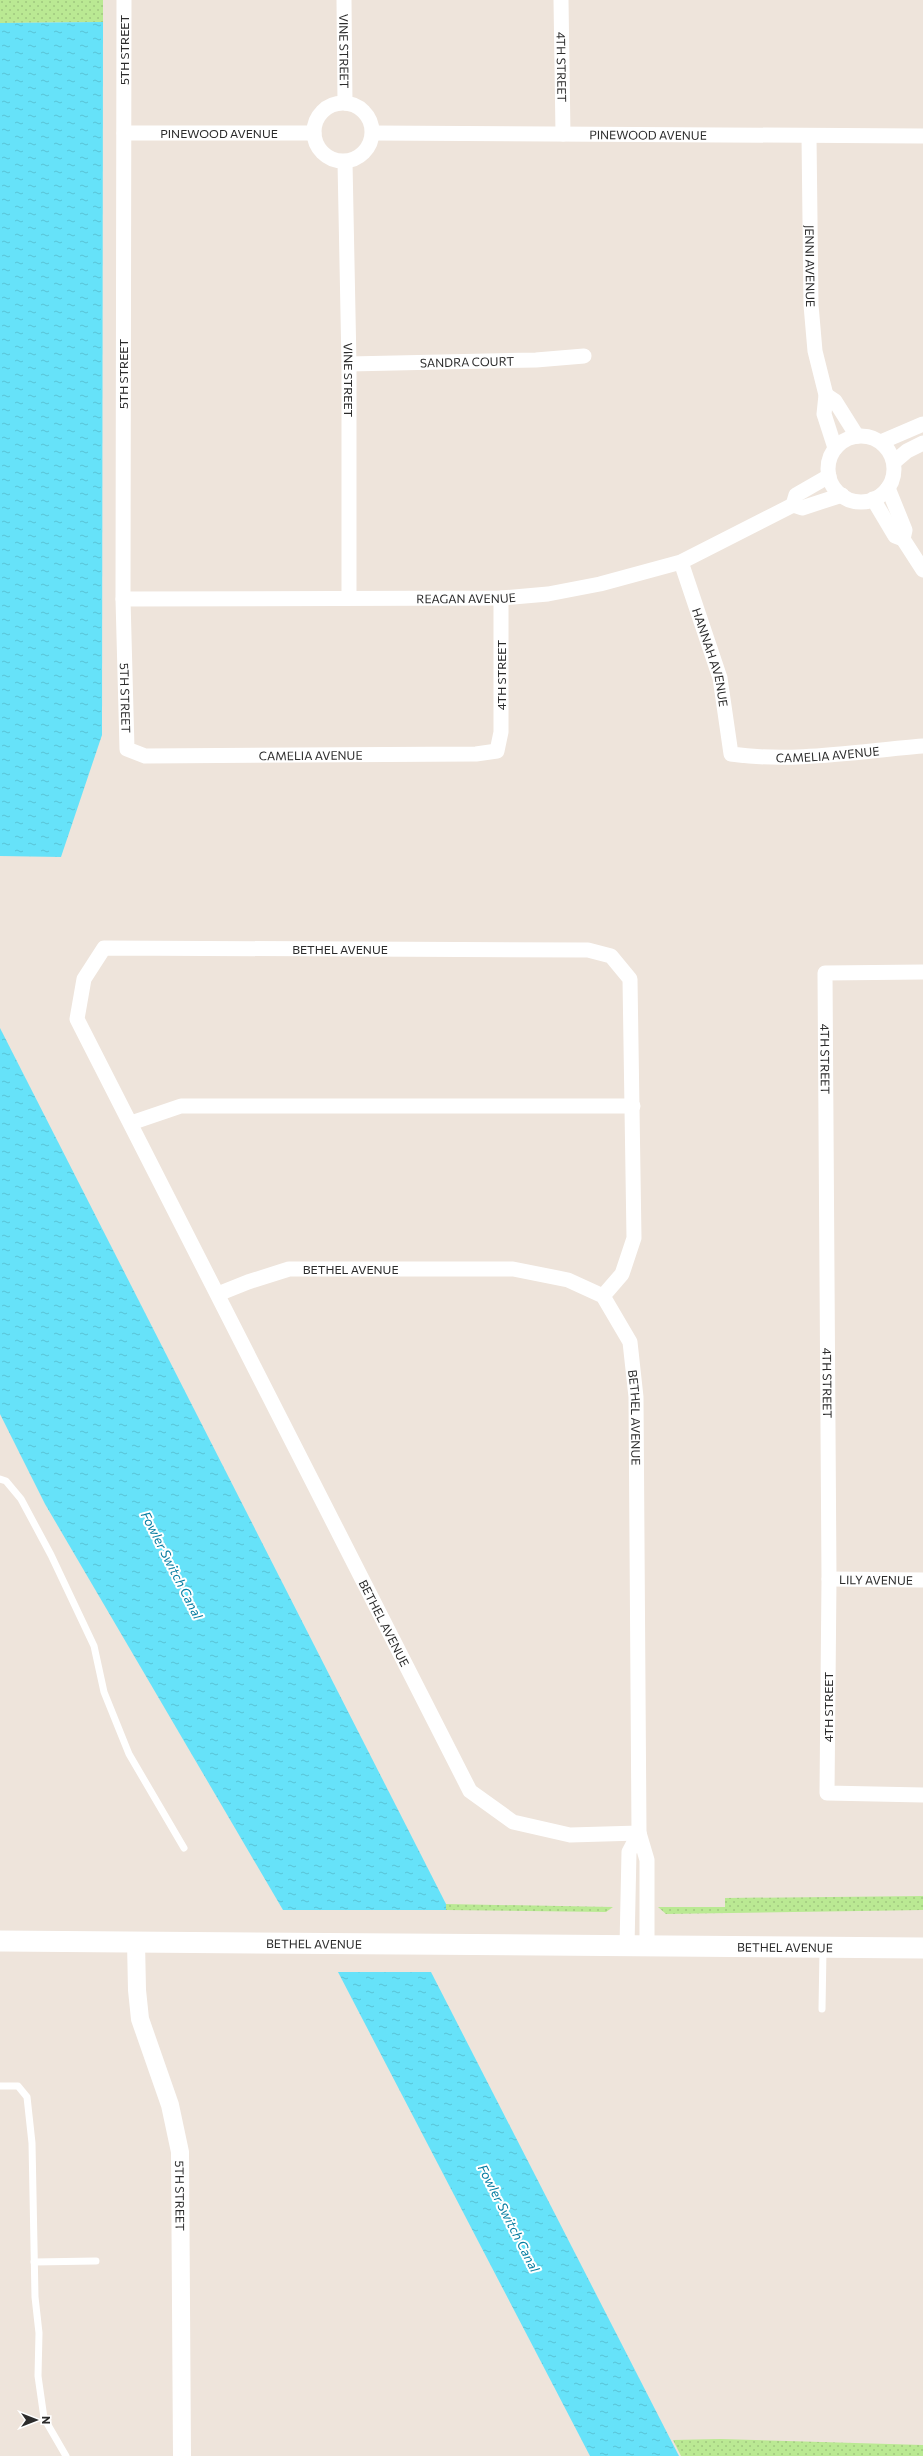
<svg xmlns="http://www.w3.org/2000/svg" width="923" height="2456" font-family="Commissioner,sans-serif">
  <style>
    .park { fill: url(#park-dots) }
    .water { fill: url(#water-ripples) }
    .lines { fill: none; stroke-linecap: round; stroke-linejoin: round }
    .service { stroke: #fff; stroke-width: 7 }
    .minor { stroke: #fff; stroke-width: 15 }
    .tertiary { stroke: #fff; stroke-width: 18 }
    .secondary { stroke: #fff; stroke-width: 21 }
    .labels { text-anchor: middle; dominant-baseline: central; stroke-width: 4; stroke-linejoin: round; paint-order: stroke }
    .street-label { font-size: 12px; fill: #2b2b2b; stroke: #fff }
    .water-label { font-size: 13px; font-style: italic; fill: #037ba0; stroke: #fff }
  </style>
  <defs>
    <pattern id="park-dots" width="8" height="8" patternUnits="userSpaceOnUse"><rect width="8" height="8" fill="#bae993"/><path d="M2 2h.1M6 6h.1" fill="none" stroke="#a0c87f" stroke-width="1.8" stroke-linecap="round"/></pattern>
    <pattern id="water-ripples" width="26" height="14" patternUnits="userSpaceOnUse"><rect width="26" height="14" fill="#66e2f9"/><path d="M2 4q2-2 4 0t4 0M15 11q2-2 4 0t4 0" fill="none" stroke="#59c2d6"/></pattern>
  </defs>
  <rect width="100%" height="100%" fill="#eee4db"/>
  <g class="park">
    <path d="M 0,0 L 103,0 L 103,22 L 0,23 Z"/>
    <path d="M 923,1896 L 923,1910 L 666,1914 L 658,1907 L 725,1907 L 725,1898 Z"/>
    <path d="M 446,1904 L 613,1907 L 606,1912 L 446,1910 Z"/>
    <path d="M 720,2439 L 923,2445 L 923,2456 L 681,2456 L 673,2440 Z"/>
  </g>
  <g class="water">
    <path d="M 103,22 L 102,735 L 61,857 L 0,856 L 0,23 Z"/>
    <path d="M 0,1028 L 446,1904 L 446,1910 L 283,1910 L 45,1504 L 0,1414 Z"/>
    <path d="M 431,1972 L 679,2456 L 590,2456 L 338,1972 Z"/>
  </g>
  <g class="lines">
    <g class="service">
      <path d="M 0,1479 L 6,1481 L 21,1499 L 51,1555 L 94,1646 L 104,1692 L 129,1754 L 184,1848"/>
      <path d="M 822,2009 L 823,1950"/>
      <path d="M 0,2086 L 18,2086 L 27,2097 L 32,2143 L 35,2297 L 39,2333 L 38,2376 L 44,2418 L 66,2456"/>
      <path d="M 34,2262 L 96,2261"/>
    </g>
    <g class="minor">
      <path id="s1" d="M 124,0 L 123,599 L 127,749 L 145,756 L 476,754 L 497,751 L 501,732 L 501,598"/>
      <path id="s2" d="M 344,0 L 345,103"/>
      <path id="s3" d="M 561,0 L 563,134"/>
      <circle cx="343" cy="132" r="29"/>
      <path id="s4" d="M 124,133 L 314,133"/>
      <path id="s5" d="M 373,133 L 923,136"/>
      <path id="s6" d="M 809,136 L 811,305 L 815,351 L 826,395 L 824,414 L 835,448"/>
      <path id="s7" d="M 345,162 L 349,364 L 349,598"/>
      <path id="s8" d="M 349,364 L 536,360 L 584,356"/>
      <path d="M 826,395 L 835,401 L 857,436"/>
      <circle cx="861" cy="469" r="33"/>
      <path d="M 881,442 L 923,424"/>
      <path d="M 894,462 L 907,451 L 923,443"/>
      <path d="M 888,488 L 905,530 L 903,539 L 923,570"/>
      <path d="M 873,499 L 895,536 L 903,539"/>
      <path d="M 793,505 L 796,495 L 829,476"/>
      <path id="s9" d="M 681,562 L 720,678 L 731,754 C 794,763 860,751 923,746"/>
      <path id="s10" d="M 123,599 L 501,598 L 548,594 L 600,584 L 681,562 L 793,505 L 802,508 L 842,495"/>
      <path id="s11" d="M 923,972 L 825,973 L 829,1579 L 827,1793 L 923,1795"/>
      <path d="M 131,1123 L 181,1106 L 633,1106"/>
      <path id="s12" d="M 218,1294 L 248,1282 L 289,1269 L 513,1269 L 568,1280 L 603,1296 L 630,1342 L 636,1397 L 639,1833 L 647,1860 L 647,1946"/>
      <path id="s13" d="M 603,1296 L 622,1274 L 634,1238 L 630,979 L 611,956 L 588,950 L 104,948 L 84,979 L 77,1019 L 470,1791 L 513,1822 L 570,1835 L 639,1833"/>
      <path id="s14" d="M 829,1579 L 923,1580"/>
      <path d="M 627,1946 L 629,1852 L 639,1833"/>
    </g>
    <path class="tertiary" id="s15" d="M 136,1942 L 137,1990 L 140,2019 L 170,2105 L 180,2152 L 182,2456"/>
    <path class="secondary" id="s16" d="M 0,1941 L 923,1948"/>
  </g>
  <g class="labels">
    <g class="street-label">
      <text transform="translate(124 50) rotate(-90)">5TH STREET</text>
      <text stroke="none"><textPath href="#s2" startOffset="51">VINE STREET</textPath></text>
      <text stroke="none"><textPath href="#s3" startOffset="67">4TH STREET</textPath></text>
      <text stroke="none"><textPath href="#s4" startOffset="95">PINEWOOD AVENUE</textPath></text>
      <text stroke="none"><textPath href="#s5" startOffset="275">PINEWOOD AVENUE</textPath></text>
      <text stroke="none"><textPath href="#s6" startOffset="130">JENNI AVENUE</textPath></text>
      <text stroke="none"><textPath href="#s8" startOffset="118">SANDRA COURT</textPath></text>
      <text transform="translate(123 374) rotate(-90)">5TH STREET</text>
      <text stroke="none"><textPath href="#s7" startOffset="218">VINE STREET</textPath></text>
      <text stroke="none"><textPath href="#s10" startOffset="343">REAGAN AVENUE</textPath></text>
      <text stroke="none"><textPath href="#s9" startOffset="100">HANNAH AVENUE</textPath></text>
      <text transform="translate(501 675) rotate(-90)">4TH STREET</text>
      <text stroke="none"><textPath href="#s1" startOffset="698">5TH STREET</textPath></text>
      <text stroke="none"><textPath href="#s9" startOffset="296">CAMELIA AVENUE</textPath></text>
      <text stroke="none"><textPath href="#s1" startOffset="934">CAMELIA AVENUE</textPath></text>
      <text x="340" y="949">BETHEL AVENUE</text>
      <text stroke="none"><textPath href="#s11" startOffset="184">4TH STREET</textPath></text>
      <text stroke="none"><textPath href="#s12" startOffset="137">BETHEL AVENUE</textPath></text>
      <text stroke="none"><textPath href="#s11" startOffset="508">4TH STREET</textPath></text>
      <text stroke="none"><textPath href="#s12" startOffset="523">BETHEL AVENUE</textPath></text>
      <text stroke="none"><textPath href="#s14" startOffset="47">LILY AVENUE</textPath></text>
      <text stroke="none"><textPath href="#s13" startOffset="1619">BETHEL AVENUE</textPath></text>
      <text transform="translate(828 1707) rotate(-90)">4TH STREET</text>
      <text stroke="none"><textPath href="#s16" startOffset="314">BETHEL AVENUE</textPath></text>
      <text stroke="none"><textPath href="#s16" startOffset="785">BETHEL AVENUE</textPath></text>
      <text stroke="none"><textPath href="#s15" startOffset="260">5TH STREET</textPath></text>
    </g>
    <g class="water-label">
      <text transform="translate(172 1565) rotate(63)">Fowler Switch Canal</text>
      <text transform="translate(509 2218) rotate(63)">Fowler Switch Canal</text>
    </g>
  </g>
  <g transform="translate(36 2420) rotate(90)" stroke="#ffffff" stroke-width="3" paint-order="stroke">
  <path d="M0-3L7 15L0 10L-7 15Z" fill="#2b2b2b"/>
  <text y="-6" font-size="11" font-weight="bold" text-anchor="middle" fill="#2b2b2b">N</text>
  </g>
</svg>
